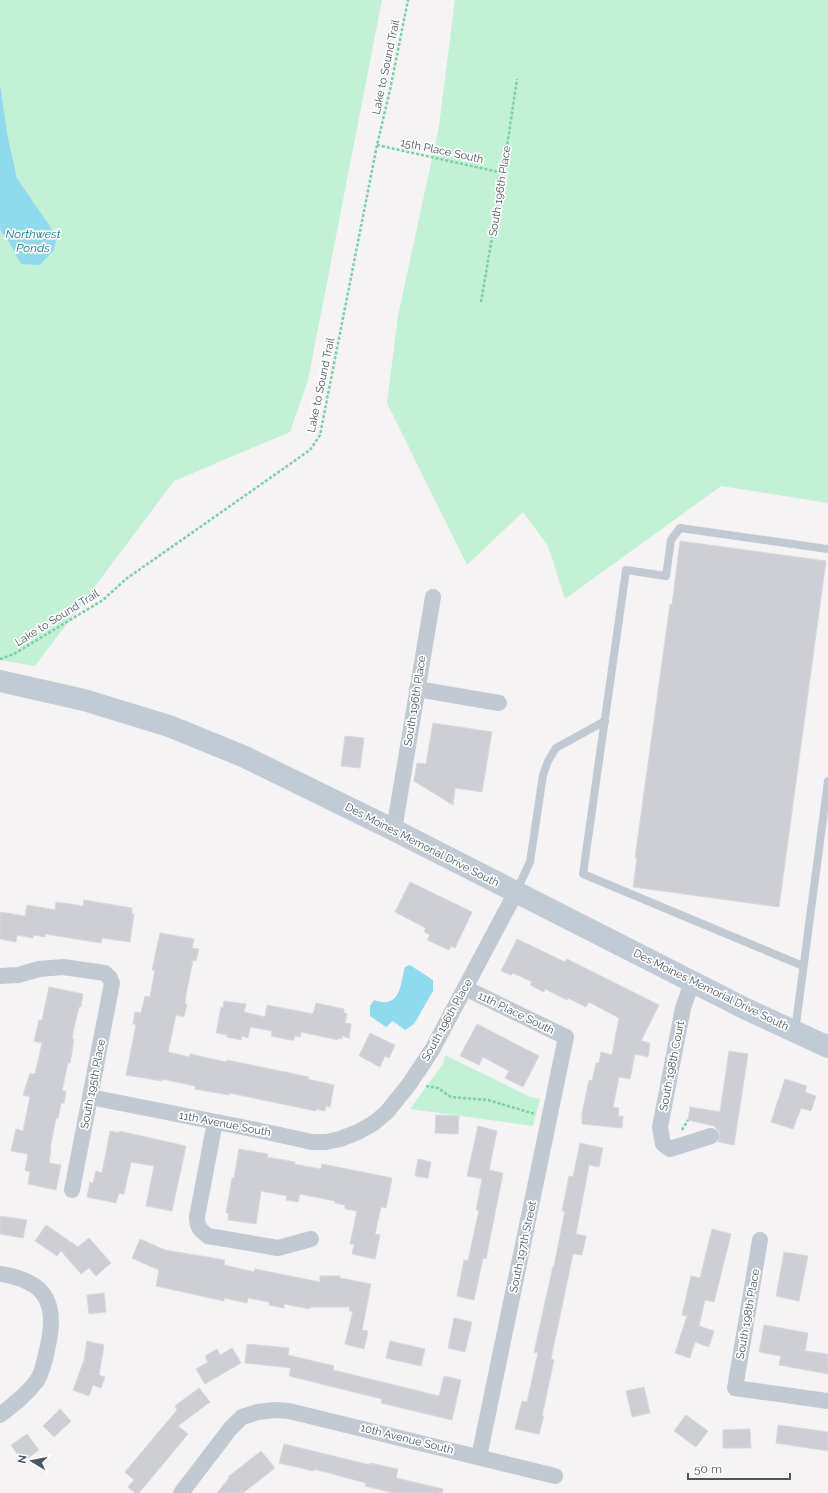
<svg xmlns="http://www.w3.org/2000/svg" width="828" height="1493" font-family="Raleway,sans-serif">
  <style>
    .green { fill: #c3f1d5 }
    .water { fill: #90daee }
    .building { fill: #cdcfd5; stroke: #d7d9de }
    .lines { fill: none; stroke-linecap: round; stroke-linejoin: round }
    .path { stroke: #7ad0a6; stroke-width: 2.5; stroke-dasharray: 3 2; stroke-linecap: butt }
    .service { stroke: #c1cad2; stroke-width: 8 }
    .minor { stroke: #c1cad2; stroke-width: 16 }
    .secondary { stroke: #c1cbd6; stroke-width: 22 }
    .labels { text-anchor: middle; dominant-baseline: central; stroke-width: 3.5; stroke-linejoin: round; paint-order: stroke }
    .street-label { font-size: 11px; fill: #4a5661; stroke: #fff }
    .water-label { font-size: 12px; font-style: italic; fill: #0c7c9b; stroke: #fff }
  </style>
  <rect width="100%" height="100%" fill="#f5f3f3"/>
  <g class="green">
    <path d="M 0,0 L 382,0 L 308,380 L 290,432 L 174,481 L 35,666 L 0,660 L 0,230 L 8,240 L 36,206 L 17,178 L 8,138 L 0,84 Z"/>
    <path d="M 455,0 L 828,0 L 828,503 L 721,486 L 565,599 L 548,546 L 523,512 L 467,565 L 387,403 L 398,316 L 439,126 Z"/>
    <path d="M 445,1055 L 528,1096 L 540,1099 L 533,1126 L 410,1109 L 443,1064 Z"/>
  </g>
  <g class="water">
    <path d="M 0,84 L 8,138 L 17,178 L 57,237 L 54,250 L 40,265 L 21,264 L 8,240 L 0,230 Z"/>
    <path d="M 410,965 L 433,980 L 433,991 L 414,1024 L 405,1030 L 393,1021 L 386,1027 L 370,1016 L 370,1006 L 374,1000 C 377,1001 383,1003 387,1002 C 402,999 401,979 405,967 Z"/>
  </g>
  <g class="building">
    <path d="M 680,541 L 826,561 L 779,907 L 633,887 L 637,858 L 635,858 L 670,604 L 672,605 Z"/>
    <path d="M 433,723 L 492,732 L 482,792 L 455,788 L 453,805 L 414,781 L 417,763 L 426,764 Z"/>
    <path d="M 345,736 L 364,738 L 360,768 L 341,766 Z"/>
    <path d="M 410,882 L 472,912 L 455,948 L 451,946 L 449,950 L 427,940 L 430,935 L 424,932 L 426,928 L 395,912 Z"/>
    <path d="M 84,900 L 132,908 L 132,914 L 134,914 L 130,942 L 102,938 L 101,943 L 45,934 L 45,937 L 34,935 L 33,938 L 17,935 L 16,942 L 0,939 L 0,912 L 25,916 L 27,905 L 55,910 L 56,902 L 83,906 Z"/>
    <path d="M 160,933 L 194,939 L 192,948 L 199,949 L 196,961 L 193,960 L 186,994 L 185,1004 L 187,1004 L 184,1017 L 176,1015 L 168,1052 L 189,1057 L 190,1054 L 226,1062 L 227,1060 L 309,1077 L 308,1079 L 334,1085 L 330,1107 L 326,1106 L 325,1111 L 316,1109 L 316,1111 L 229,1093 L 229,1095 L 195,1089 L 195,1086 L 162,1079 L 162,1081 L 126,1075 L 136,1025 L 133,1024 L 135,1012 L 141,1013 L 145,996 L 150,997 L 155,970 L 152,970 Z"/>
    <path d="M 517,939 L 565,962 L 567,959 L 659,1005 L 641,1041 L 650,1043 L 648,1057 L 635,1054 L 630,1079 L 619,1077 L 613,1107 L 619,1108 L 618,1116 L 623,1116 L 622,1128 L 582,1124 L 582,1113 L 589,1080 L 592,1081 L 596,1063 L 599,1063 L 601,1052 L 612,1055 L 619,1018 L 589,1002 L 586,1007 L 568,998 L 567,1000 L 545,989 L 544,992 L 530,985 L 532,982 L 513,973 L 511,975 L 501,971 Z"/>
    <path d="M 49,987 L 83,994 L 81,1007 L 79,1007 L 73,1032 L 72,1039 L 74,1039 L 72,1052 L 70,1063 L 68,1063 L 62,1091 L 66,1091 L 64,1103 L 61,1103 L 58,1119 L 56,1118 L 50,1149 L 51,1149 L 49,1163 L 61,1165 L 56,1190 L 28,1184 L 30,1172 L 25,1170 L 28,1154 L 11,1151 L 16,1129 L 23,1131 L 30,1097 L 23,1095 L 30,1073 L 35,1074 L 42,1043 L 34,1041 L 39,1020 L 42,1020 Z"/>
    <path d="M 224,1001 L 246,1004 L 244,1012 L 265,1017 L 267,1005 L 313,1014 L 316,1003 L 344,1009 L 344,1013 L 347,1014 L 345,1023 L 351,1024 L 349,1038 L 342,1036 L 342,1039 L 338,1038 L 338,1040 L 301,1032 L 300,1037 L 295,1036 L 294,1040 L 290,1040 L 271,1036 L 272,1031 L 250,1027 L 248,1038 L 242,1036 L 241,1040 L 227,1037 L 227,1035 L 216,1033 L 221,1007 L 223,1008 Z"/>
    <path d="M 477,1024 L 539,1056 L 523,1087 L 505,1078 L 509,1071 L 483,1057 L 479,1065 L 460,1056 Z"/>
    <path d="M 370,1033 L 395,1045 L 389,1058 L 385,1056 L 380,1067 L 359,1056 Z"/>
    <path d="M 729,1051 L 748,1054 L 734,1145 L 718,1142 L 720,1134 L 714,1126 L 688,1120 L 690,1107 L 720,1112 Z"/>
    <path d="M 785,1079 L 807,1086 L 805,1092 L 816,1096 L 811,1111 L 801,1108 L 793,1129 L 771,1122 Z"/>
    <path d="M 436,1115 L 459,1116 L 458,1134 L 435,1133 Z"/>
    <path d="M 478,1126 L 497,1131 L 489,1170 L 503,1173 L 486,1259 L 483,1258 L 474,1300 L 457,1296 L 464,1260 L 468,1261 L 479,1210 L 476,1210 L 482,1179 L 467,1176 Z"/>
    <path d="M 110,1131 L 119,1133 L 119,1131 L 186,1146 L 172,1211 L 146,1206 L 154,1166 L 131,1162 L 124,1194 L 119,1193 L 116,1203 L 87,1197 L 90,1182 L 93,1183 L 96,1171 L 102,1173 Z"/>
    <path d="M 580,1143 L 603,1148 L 599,1167 L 589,1165 L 576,1234 L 586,1236 L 582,1255 L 573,1254 L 551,1359 L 554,1360 L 542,1416 L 544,1416 L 539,1434 L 515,1429 L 522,1401 L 527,1402 L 538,1353 L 534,1352 L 553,1266 L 554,1266 L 565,1211 L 562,1211 L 569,1176 L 573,1177 Z"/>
    <path d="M 239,1149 L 268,1154 L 267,1157 L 295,1162 L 294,1164 L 321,1169 L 322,1164 L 392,1178 L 386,1208 L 381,1207 L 375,1234 L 380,1235 L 375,1259 L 352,1254 L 354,1244 L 350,1244 L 357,1211 L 345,1209 L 345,1205 L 335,1203 L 335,1201 L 300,1194 L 298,1202 L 286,1200 L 287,1196 L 261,1191 L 256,1224 L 228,1220 L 229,1213 L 226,1213 L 232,1178 L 234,1178 Z"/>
    <path d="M 418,1159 L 431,1162 L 428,1178 L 415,1176 Z"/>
    <path d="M 0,1216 L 27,1220 L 23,1238 L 0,1234 Z"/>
    <path d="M 46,1225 L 78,1247 L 89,1238 L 111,1263 L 96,1276 L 89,1268 L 81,1274 L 61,1251 L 57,1256 L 35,1241 Z"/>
    <path d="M 712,1229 L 731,1234 L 714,1302 L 705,1300 L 699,1326 L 714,1331 L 709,1347 L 695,1342 L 690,1358 L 675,1353 L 687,1316 L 682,1315 L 691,1276 L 700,1278 Z"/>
    <path d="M 140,1239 L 165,1250 L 225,1260 L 224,1265 L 254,1272 L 255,1269 L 320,1282 L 320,1276 L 340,1276 L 340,1278 L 371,1284 L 362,1330 L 368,1331 L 364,1349 L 345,1344 L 353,1311 L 349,1311 L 350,1307 L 310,1307 L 310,1309 L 284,1304 L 284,1308 L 269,1305 L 269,1302 L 248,1298 L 247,1303 L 224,1298 L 224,1301 L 156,1286 L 159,1270 L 132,1258 Z"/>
    <path d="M 784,1252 L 808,1256 L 799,1301 L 776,1296 Z"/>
    <path d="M 104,1293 L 106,1312 L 89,1314 L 87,1295 Z"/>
    <path d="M 454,1318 L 472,1322 L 465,1352 L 448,1348 Z"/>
    <path d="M 764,1325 L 808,1333 L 805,1351 L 828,1354 L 828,1374 L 779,1365 L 781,1356 L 759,1352 Z"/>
    <path d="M 87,1341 L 104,1345 L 99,1375 L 105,1377 L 101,1388 L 93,1385 L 89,1396 L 73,1390 L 84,1360 Z"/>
    <path d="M 390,1341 L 425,1349 L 421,1366 L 386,1358 Z"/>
    <path d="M 247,1344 L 289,1348 L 288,1355 L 334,1366 L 333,1370 L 439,1396 L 444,1376 L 461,1380 L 452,1420 L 381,1403 L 382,1399 L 289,1376 L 291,1368 L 245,1363 Z"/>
    <path d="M 232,1348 L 241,1363 L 205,1384 L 196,1369 L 208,1362 L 205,1356 L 217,1349 L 220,1355 Z"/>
    <path d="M 644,1387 L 650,1413 L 632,1417 L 626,1391 Z"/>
    <path d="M 199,1388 L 210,1402 L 178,1426 L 188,1434 L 139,1493 L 135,1493 L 128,1487 L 134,1480 L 125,1472 L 177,1410 L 175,1406 Z"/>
    <path d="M 60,1409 L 71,1421 L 54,1437 L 43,1426 Z"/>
    <path d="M 686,1415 L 708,1431 L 696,1447 L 674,1431 Z"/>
    <path d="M 778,1425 L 828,1432 L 828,1451 L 776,1443 Z"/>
    <path d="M 750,1429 L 751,1448 L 723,1448 L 723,1430 Z"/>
    <path d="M 27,1434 L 39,1450 L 23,1462 L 11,1445 Z"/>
    <path d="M 284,1444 L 370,1465 L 370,1463 L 398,1469 L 396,1478 L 443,1489 L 442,1493 L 393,1493 L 365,1486 L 366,1483 L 314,1469 L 314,1471 L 279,1463 Z"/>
    <path d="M 261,1451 L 275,1468 L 243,1493 L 217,1493 L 229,1478 L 228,1477 Z"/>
  </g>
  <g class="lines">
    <g class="path">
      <path d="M 377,145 L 503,173"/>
      <path d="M 481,302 L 503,173 L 517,79"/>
      <path d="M 0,659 L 14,654 L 103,600 L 126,579 L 310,450 L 320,435 L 377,145 L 390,90 L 408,0"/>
      <path d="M 426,1086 L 438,1088 L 451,1097 L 488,1100 L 535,1114"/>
      <path d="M 682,1130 L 688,1120"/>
    </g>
    <g class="service">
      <path d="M 517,890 L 530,862 L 543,775 L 548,761 L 556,748 L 605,721"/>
      <path d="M 803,966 L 583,874 L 626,570 L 666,576 L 671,540 L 680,528 L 828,549"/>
      <path d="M 795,1031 L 828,781"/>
    </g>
    <g class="minor">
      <path d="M 417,689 L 499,703"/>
      <path d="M 394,830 L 433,597"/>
      <path d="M 0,976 L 18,975 L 39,969 L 63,967 L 105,973 L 110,978 L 112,983 L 72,1190"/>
      <path d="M 692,982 L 683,1008 L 660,1127 L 663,1144 L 670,1149 L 711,1136"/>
      <path d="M 465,988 L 566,1037 L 479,1457"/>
      <path d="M 90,1097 L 257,1130 L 312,1142 L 326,1142 L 340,1139 L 358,1132 L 374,1123 L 387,1112 L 410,1083 L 432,1050 L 516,892"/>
      <path d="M 215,1122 L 197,1217 C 197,1227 200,1230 208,1236 L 278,1248 L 311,1239"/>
      <path d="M 760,1240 L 735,1388 L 828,1401"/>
      <path d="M 0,1274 C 48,1281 58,1305 47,1350 C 45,1360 42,1374 36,1382 C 26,1395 13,1405 0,1415"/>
      <path d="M 181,1493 L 230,1429 L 242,1417 L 258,1412 L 275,1410 L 289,1411 L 555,1476"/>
    </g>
    <path class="secondary" d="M 0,681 L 84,700 L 169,726 L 245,757 L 394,830 L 744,1008 L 828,1047"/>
  </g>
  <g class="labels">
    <g class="street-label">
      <text transform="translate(386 67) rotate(-78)">Lake to Sound Trail</text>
      <text transform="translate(442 151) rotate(12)">15th Place South</text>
      <text transform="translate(500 191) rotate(-81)">South 196th Place</text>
      <text transform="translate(321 385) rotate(-78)">Lake to Sound Trail</text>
      <text transform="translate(57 618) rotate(-32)">Lake to Sound Trail</text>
      <text transform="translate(415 701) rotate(-81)">South 196th Place</text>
      <text transform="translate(422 845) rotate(27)">Des Moines Memorial Drive South</text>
      <text transform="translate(711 990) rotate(26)">Des Moines Memorial Drive South</text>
      <text transform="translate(516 1013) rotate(26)">11th Place South</text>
      <text transform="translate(447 1020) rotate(-61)">South 196th Place</text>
      <text transform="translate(672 1066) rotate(-79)">South 198th Court</text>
      <text transform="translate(93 1084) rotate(-79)">South 195th Place</text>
      <text transform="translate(225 1124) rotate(11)">11th Avenue South</text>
      <text transform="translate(523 1247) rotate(-78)">South 197th Street</text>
      <text transform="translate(748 1314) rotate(-80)">South 198th Place</text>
      <text transform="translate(407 1439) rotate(14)">10th Avenue South</text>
    </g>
    <g class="water-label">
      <text x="33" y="234">Northwest<tspan x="33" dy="14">Ponds</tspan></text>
    </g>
  </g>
  <g transform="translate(32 1461) rotate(280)" stroke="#ffffff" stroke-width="3" paint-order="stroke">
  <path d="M0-3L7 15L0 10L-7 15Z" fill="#4a5661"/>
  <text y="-6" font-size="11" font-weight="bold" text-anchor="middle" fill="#4a5661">N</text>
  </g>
  <path d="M688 1473v6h102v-6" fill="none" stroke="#4a5661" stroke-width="2"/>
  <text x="694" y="1473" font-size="12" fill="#4a5661" stroke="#ffffff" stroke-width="3" paint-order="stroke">50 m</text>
</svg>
